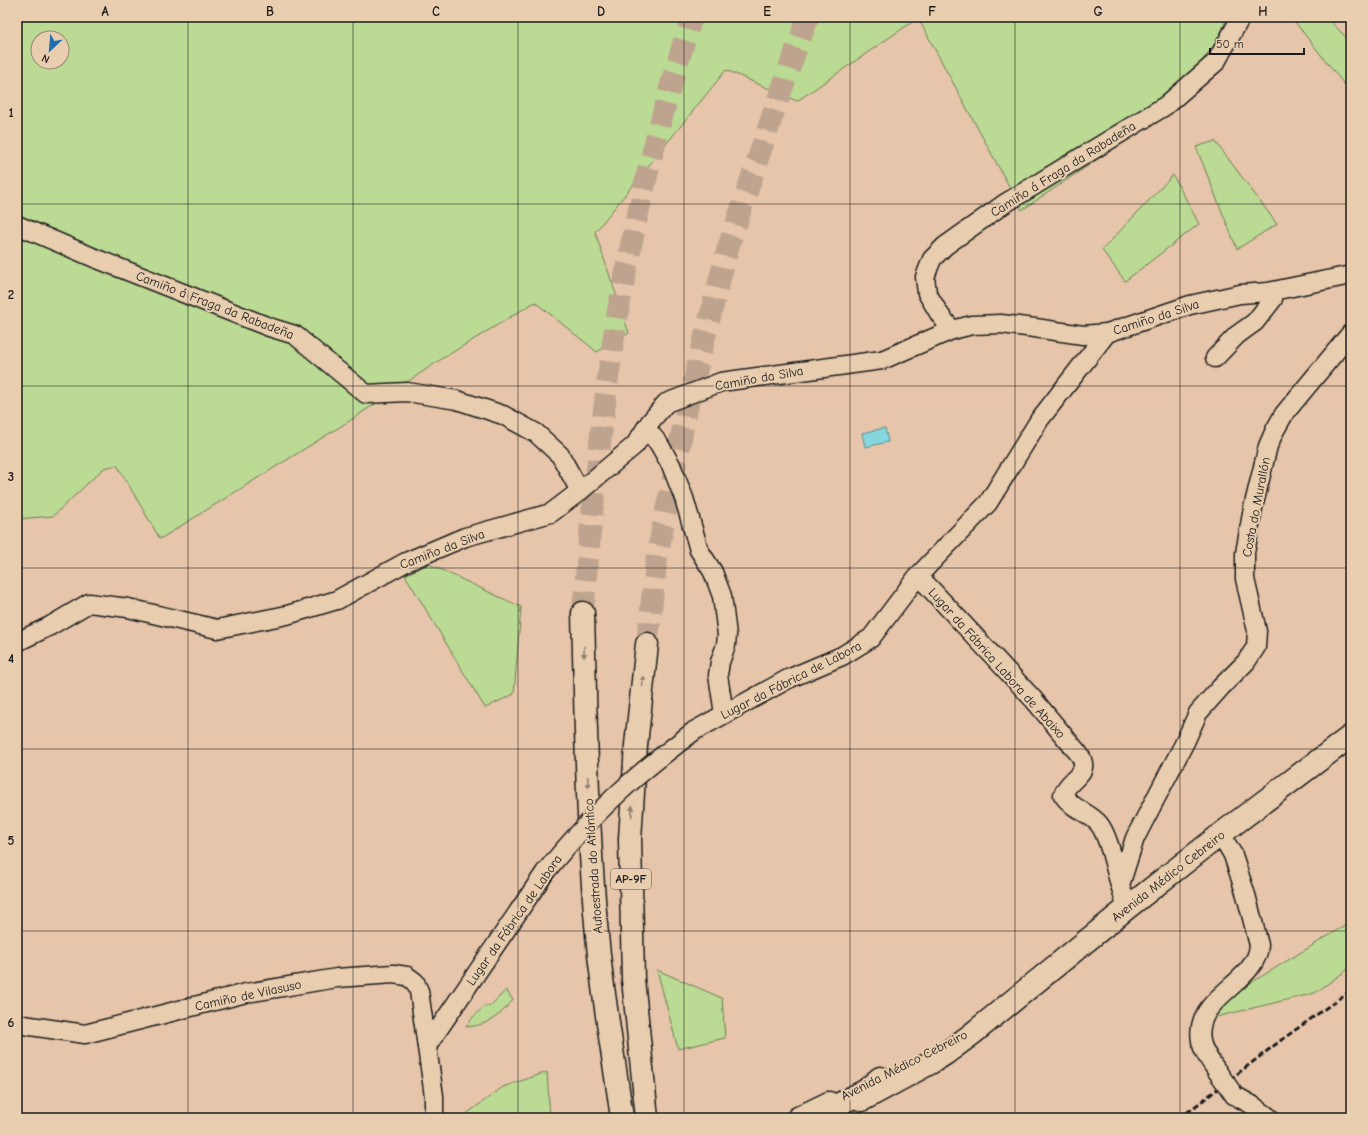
<svg xmlns="http://www.w3.org/2000/svg" width="1368" height="1135" font-family="'Comic Neue',sans-serif">
  <style>
    .green { fill: #bbda93; stroke: #6c7b58; fill-rule: evenodd }
    .water { fill: #86d7dd; stroke: #5c8c90 }
    .lines { fill: none; stroke-linecap: round; stroke-linejoin: round }
    .highway-tunnel { stroke: #bea38e; stroke-width: 22; stroke-dasharray: 22 11; stroke-linecap: butt }
    .minor-casing { stroke: #1c1c1c; stroke-width: 21 }
    .major-casing { stroke: #1c1c1c; stroke-width: 25 }
    .highway-casing { stroke: #1c1c1c; stroke-width: 25 }
    .minor { stroke: #e8cdaf; stroke-width: 18 }
    .major { stroke: #e8cdaf; stroke-width: 22 }
    .highway { stroke: #e8cdaf; stroke-width: 22 }
    .rail { stroke: #1c1c1c; stroke-width: 3; stroke-dasharray: 6 3; stroke-linecap: butt }
    .minor-bridge-casing { stroke: #1c1c1c; stroke-width: 21; stroke-linecap: butt }
    .minor-bridge { stroke: #e8cdaf; stroke-width: 18 }
    .oneway { fill: #8c7d6d }
    .grid { fill: none; stroke: #1c1c1c; stroke-width: 1; stroke-opacity: 0.55 }
    .labels { text-anchor: middle; dominant-baseline: central; stroke-width: 4; stroke-linejoin: round; paint-order: stroke }
    .shield { fill: #e8cdaf; stroke: #595148; stroke-width: 1 }
    .shield-label { font-size: 12px; font-weight: bold; fill: #1c1c1c }
    .street-label { font-size: 13px; fill: #1c1c1c; stroke: #e8cdaf }
    .neatline { fill: none; stroke: #1c1c1c; stroke-width: 1.5 }
    .grid-label { font-size: 13px; text-anchor: middle; font-weight: bold; fill: #1c1c1c }
  </style>
  <rect width="100%" height="100%" fill="#e6c5aa"/>
  <filter id="ink" filterUnits="userSpaceOnUse"><feTurbulence type="fractalNoise" baseFrequency=".025" numOctaves="2"/><feDisplacementMap in="SourceGraphic" scale="8" xChannelSelector="R" yChannelSelector="G"/><feConvolveMatrix kernelMatrix="1 2 1 2 8 2 1 2 1" color-interpolation-filters="sRGB"/></filter>
  <g filter="url(#ink)">
    <g class="green">
      <path d="M 17,17 L 1227,17 L 1218,40 L 1156,120 L 1022,210 L 918,18 L 797,101 L 726,70 L 595,232 L 629,333 L 597,352 L 535,302 L 440,360 L 354,418 L 160,539 L 117,465 L 104,468 L 53,516 L 17,519 ZM 38,38 L 62,38 L 62,62 L 38,62 Z"/>
      <path d="M 1291,17 L 1326,17 L 1351,42 L 1351,93 Z"/>
      <path d="M 1215,141 L 1277,224 L 1237,249 L 1196,147 Z"/>
      <path d="M 1173,175 L 1199,224 L 1125,281 L 1102,250 Z"/>
      <path d="M 429,564 L 521,607 L 514,694 L 485,708 L 405,575 Z"/>
      <path d="M 1351,922 L 1351,967 L 1315,993 L 1216,1017 L 1216,1004 Z"/>
      <path d="M 657,970 L 722,998 L 725,1038 L 678,1049 Z"/>
      <path d="M 506,990 L 513,1000 C 498,1017 489,1025 466,1027 L 472,1018 L 486,1005 L 489,1007 Z"/>
      <path d="M 547,1072 L 550,1118 L 461,1118 L 503,1087 Z"/>
    </g>
    <path class="water" d="M 885,428 L 888,442 L 865,447 L 862,433 Z"/>
    <g class="lines">
      <g class="highway-tunnel">
        <path d="M 583,613 C 588,548 595,483 603,419 C 608,377 613,336 621,295 C 639,201 662,108 692,17"/>
        <path d="M 647,644 L 657,556 L 686,413 L 707,328 L 727,251 L 776,105 L 808,17"/>
      </g>
      <defs>
        <g id="minor">
          <path d="M 17,225 L 97,259 L 269,327 L 295,335 L 366,394 L 407,392 L 457,400 L 503,415 L 536,433 L 560,455 L 580,491"/>
          <path d="M 952,330 L 940,315 L 927,293 L 925,277 L 932,259 L 945,246 L 1004,204 L 1165,106 L 1216,62 L 1241,17"/>
          <path d="M 1215,358 L 1237,335 L 1255,322 L 1273,299"/>
          <path d="M 646,428 L 659,444 L 671,465 L 684,498 L 699,550 L 713,572 L 722,596 L 727,635 L 726,645 L 720,662 L 718,675 L 724,714"/>
          <path d="M 917,577 L 927,585 L 1034,700 L 1079,754 C 1093,775 1068,777 1063,795 C 1073,810 1089,812 1099,824 C 1109,836 1115,869 1120,885"/>
          <path d="M 17,642 L 50,626 L 89,603 L 128,608 L 217,629 L 287,615 L 337,600 L 406,562 L 465,537 L 551,513 L 580,491 L 635,445 L 650,422 L 666,403 L 721,382 L 882,360 L 952,330 L 972,325 L 1001,324 L 1035,328 L 1083,335 L 1107,333 L 1190,305 L 1240,294 L 1268,292 L 1351,275"/>
          <path d="M 694,731 L 788,679 L 842,656 L 871,638 L 917,577 L 988,503 L 1040,419 L 1107,333"/>
          <path d="M 1127,908 L 1120,885 L 1135,838 L 1185,742 L 1198,713 L 1221,687 L 1246,662 L 1256,647 L 1257,631 L 1245,579 L 1245,553 L 1253,508 L 1268,446 L 1275,430 L 1284,414 L 1351,333"/>
          <path d="M 17,1024 L 85,1034 L 246,993 L 337,978 L 393,974 L 407,976 L 415,982 L 419,991 L 434,1096 L 434,1118"/>
          <path d="M 427,1046 L 546,871"/>
          <path d="M 1217,1071 C 1211,1062 1203,1052 1201,1041 C 1193,996 1257,984 1259,945 L 1246,895 L 1233,855 L 1221,834"/>
          <path d="M 1234,1095 L 1252,1105 L 1270,1118"/>
        </g>
        <g id="major">
          <path d="M 862,1100 L 932,1062 L 945,1054 L 972,1034 L 1127,908 L 1221,834 L 1351,736"/>
          <path d="M 798,1118 L 829,1103"/>
        </g>
        <g id="highway">
          <path d="M 583,613 C 586,724 587,834 598,945 C 604,1003 614,1060 622,1118"/>
          <path d="M 647,644 L 636,745 L 630,839 L 633,979 L 647,1118"/>
          <path d="M 812,1118 L 865,1091 L 880,1078"/>
        </g>
      </defs>
      <use href="#minor" class="minor-casing"/>
      <use href="#major" class="major-casing"/>
      <use href="#highway" class="highway-casing"/>
      <use href="#minor" class="minor"/>
      <use href="#major" class="major"/>
      <use href="#highway" class="highway"/>
      <path class="rail" d="M 1180,1118 L 1280,1041 L 1351,990"/>
      <defs>
        <g id="minor-bridge">
          <path d="M 546,871 C 570,842 595,814 623,789 C 645,768 670,750 694,731"/>
          <path d="M 1217,1071 L 1234,1095"/>
        </g>
      </defs>
      <use href="#minor-bridge" class="minor-bridge-casing"/>
      <use href="#minor-bridge" class="minor-bridge"/>
    </g>
    <defs><path id="oneway-solid" d="M-6-.8H1V-3.2L6.5 0L1 3.2V.8H-6Z"/></defs>
    <g class="oneway">
      <use href="#oneway-solid" transform="translate(584 652) rotate(89)"/>
      <use href="#oneway-solid" transform="translate(643 681) rotate(-84)"/>
      <use href="#oneway-solid" transform="translate(588 782) rotate(87)"/>
      <use href="#oneway-solid" transform="translate(632 811) rotate(-87)"/>
    </g>
  </g>
  <path class="grid" d="M 188,17 L 188,1118M 353,17 L 353,1118M 518,17 L 518,1118M 684,17 L 684,1118M 850,17 L 850,1118M 1015,17 L 1015,1118M 1180,17 L 1180,1118M 17,204 L 1351,204M 17,386 L 1351,386M 17,568 L 1351,568M 17,749 L 1351,749M 17,931 L 1351,931"/>
  <g class="labels">
    <rect class="shield" x="611" y="869" width="40" height="20" rx="3"/>
    <g class="shield-label">
      <text x="631" y="879">AP-9F</text>
    </g>
    <g class="street-label">
      <text transform="translate(1063 169) rotate(-32)">Camiño á Fraga da Rabadeña</text>
      <text transform="translate(215 305) rotate(21)">Camiño á Fraga da Rabadeña</text>
      <text transform="translate(1156 317) rotate(-18)">Camiño da Silva</text>
      <text transform="translate(759 378) rotate(-10)">Camiño da Silva</text>
      <text transform="translate(1256 507) rotate(-79)">Costa do Murallón</text>
      <text transform="translate(442 549) rotate(-21)">Camiño da Silva</text>
      <text transform="translate(997 663) rotate(48)">Lugar da Fábrica Labora de Abaixo</text>
      <text transform="translate(791 680) rotate(-27)">Lugar da Fábrica de Labora</text>
      <text transform="translate(593 866) rotate(-94)">Autoestrada do Atlántico</text>
      <text transform="translate(1168 876) rotate(-38)">Avenida Médico Cebreiro</text>
      <text transform="translate(514 920) rotate(-55)">Lugar da Fábrica de Labora</text>
      <text transform="translate(248 995) rotate(-12)">Camiño de Vilasuso</text>
      <text transform="translate(904 1065) rotate(-27)">Avenida Médico Cebreiro</text>
    </g>
  </g>
  <rect width="1368" height="1135" fill="none" stroke="#e8cdaf" stroke-width="44"/>
  <g transform="translate(50 50) rotate(206)"><circle r="19" fill="#e8cdaf" stroke="#968674"/>
  <path d="M0-3L7 15L0 10L-7 15Z" fill="#1f6fb2"/>
  <text y="-6" font-size="11" font-weight="bold" text-anchor="middle" fill="#1c1c1c">N</text>
  </g>
  <path d="M1210 48v6h94v-6" fill="none" stroke="#1c1c1c" stroke-width="2"/>
  <text x="1216" y="48" font-size="12" fill="#1c1c1c" stroke="#e8cdaf" stroke-width="3" paint-order="stroke">50 m</text>
  <rect x="22" y="22" width="1324" height="1091" class="neatline"/>
  <g class="grid-label">
    <text x="105" y="16">A</text>
    <text x="270" y="16">B</text>
    <text x="436" y="16">C</text>
    <text x="601" y="16">D</text>
    <text x="767" y="16">E</text>
    <text x="932" y="16">F</text>
    <text x="1098" y="16">G</text>
    <text x="1263" y="16">H</text>
    <text x="11" y="117">1</text>
    <text x="11" y="299">2</text>
    <text x="11" y="481">3</text>
    <text x="11" y="663">4</text>
    <text x="11" y="845">5</text>
    <text x="11" y="1027">6</text>
  </g>
</svg>
